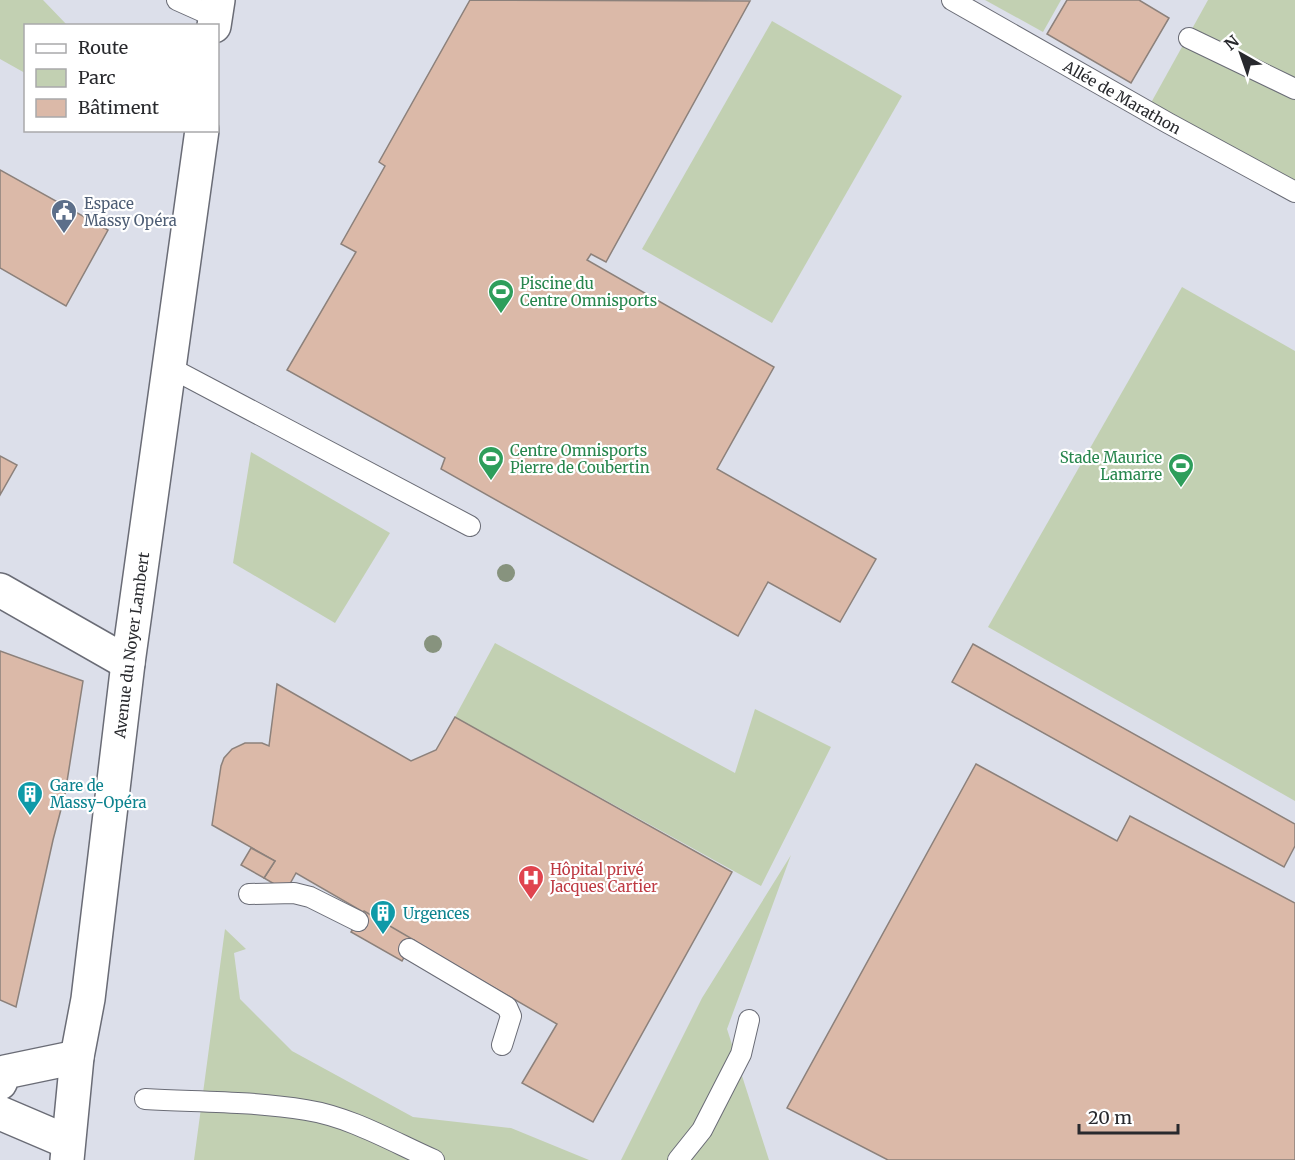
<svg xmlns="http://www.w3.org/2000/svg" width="1295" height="1160" font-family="Merriweather,serif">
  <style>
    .green { fill: #c2d0b2 }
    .building { fill: #dbb9a8; stroke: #8c817b; stroke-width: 1.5 }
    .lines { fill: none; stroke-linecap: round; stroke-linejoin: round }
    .lane-casing { stroke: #6a6c76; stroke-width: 22 }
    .street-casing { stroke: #6a6c76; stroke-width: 36 }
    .lane { stroke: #fff; stroke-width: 20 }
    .street { stroke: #fff; stroke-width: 33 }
    .tree { fill: #87937e }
    .labels { text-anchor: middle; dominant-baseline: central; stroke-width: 4.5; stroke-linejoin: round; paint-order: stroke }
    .street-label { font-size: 15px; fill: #28292d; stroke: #fff }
    .service-label { font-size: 15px; fill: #4e5e75; stroke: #fff; text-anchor: start }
    .leisure-label { font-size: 15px; fill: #27864d; stroke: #fff; text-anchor: start }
    .culture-label { font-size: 15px; fill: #0d838f; stroke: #fff; text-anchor: start }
    .health-label { font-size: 15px; fill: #be3a42; stroke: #fff; text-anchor: start }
  </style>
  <rect width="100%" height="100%" fill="#dcdfea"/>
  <g class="green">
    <path d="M 0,0 L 43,0 L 67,25 L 26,26 L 25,73 L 0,59 Z"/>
    <path d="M 985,0 L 1061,0 L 1043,32 Z"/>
    <path d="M 1208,0 L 1295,0 L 1295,192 L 1147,110 Z"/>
    <path d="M 772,21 L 902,96 L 772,323 L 642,249 Z"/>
    <path d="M 1182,287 L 1295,351 L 1295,801 L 988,627 Z"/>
    <path d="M 251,452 L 390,533 L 335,623 L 233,563 Z"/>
    <path d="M 495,643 L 735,773 L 755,709 L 831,747 L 761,886 L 455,717 Z"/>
    <path d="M 791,855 L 727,1029 L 769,1160 L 621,1160 L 702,998 Z"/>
    <path d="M 225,929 L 246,949 L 234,953 L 240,999 L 292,1051 L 413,1117 L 511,1128 L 589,1160 L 194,1160 Z"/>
  </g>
  <g class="building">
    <path d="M 470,0 L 750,1 L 606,262 L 591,254 L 587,260 L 774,367 L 717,469 L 876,559 L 840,622 L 768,582 L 738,636 L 441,469 L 445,458 L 287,370 L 356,252 L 341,244 L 385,166 L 379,162 Z"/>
    <path d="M 1067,0 L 1139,0 L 1169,18 L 1131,83 L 1047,34 Z"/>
    <path d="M 0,170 L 108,230 L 66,306 L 0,268 Z"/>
    <path d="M 0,456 L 17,465 L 0,495 Z"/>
    <path d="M 973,644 L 1295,824 L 1295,846 L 1284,867 L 952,682 Z"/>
    <path d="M 0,651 L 83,681 L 65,794 L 53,840 L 16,1007 L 0,1000 Z"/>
    <path d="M 277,684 L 411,761 L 436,750 L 455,717 L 732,872 L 593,1122 L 522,1083 L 557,1024 L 296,873 L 286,891 L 264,878 L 275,861 L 212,825 L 221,766 L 224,758 L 232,749 L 245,743 L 262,743 L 269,746 Z"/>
    <path d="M 976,764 L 1117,841 L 1130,816 L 1295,903 L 1295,1160 L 888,1160 L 787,1108 Z"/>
    <path d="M 251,848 L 275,861 L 264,878 L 241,865 Z"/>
    <path d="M 364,911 L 414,940 L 402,961 L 351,932 Z"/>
  </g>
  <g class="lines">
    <defs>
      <g id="lane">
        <path d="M 177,0 L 215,17"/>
        <path id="s1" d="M 952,0 L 1168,123 L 1295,192"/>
        <path d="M 1189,38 L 1295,89"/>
        <path d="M 169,367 L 470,526"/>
        <path d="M 249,894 L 294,893 L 310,897 L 358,921"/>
        <path d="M 409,949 L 507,1007 L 511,1016 L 502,1045"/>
        <path d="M 145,1099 C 198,1102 252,1101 306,1110 C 351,1117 393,1142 434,1160"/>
        <path d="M 678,1160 L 702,1130 L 741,1054 L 749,1020"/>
      </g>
      <g id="street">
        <path d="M 214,26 L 218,0"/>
        <path d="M 0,590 L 128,663"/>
        <path d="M 0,1083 L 5,1072 L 77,1057"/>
        <path d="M 0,1113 L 68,1142"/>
        <path id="s2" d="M 67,1160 L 77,1057 L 88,999 L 128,663 L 202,130"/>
      </g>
    </defs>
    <use href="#lane" class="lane-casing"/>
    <use href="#street" class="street-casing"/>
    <use href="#lane" class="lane"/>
    <use href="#street" class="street"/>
  </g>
  <g class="tree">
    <circle cx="506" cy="573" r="9"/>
    <circle cx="433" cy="644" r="9"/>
  </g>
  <defs>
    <symbol id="civic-pin" viewBox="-11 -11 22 30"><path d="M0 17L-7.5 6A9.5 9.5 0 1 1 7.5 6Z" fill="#5c6f8a" stroke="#fff"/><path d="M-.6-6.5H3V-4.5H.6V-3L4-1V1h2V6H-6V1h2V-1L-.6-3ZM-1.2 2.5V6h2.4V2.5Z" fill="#fff"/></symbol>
    <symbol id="stadium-pin" viewBox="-11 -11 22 30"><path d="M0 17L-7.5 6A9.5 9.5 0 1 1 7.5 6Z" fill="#2e9e5b" stroke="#fff"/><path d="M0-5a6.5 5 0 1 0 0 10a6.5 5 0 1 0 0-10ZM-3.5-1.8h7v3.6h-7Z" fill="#fff"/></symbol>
    <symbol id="building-pin" viewBox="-11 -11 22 30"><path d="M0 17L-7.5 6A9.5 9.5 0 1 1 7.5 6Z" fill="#0f9aa8" stroke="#fff"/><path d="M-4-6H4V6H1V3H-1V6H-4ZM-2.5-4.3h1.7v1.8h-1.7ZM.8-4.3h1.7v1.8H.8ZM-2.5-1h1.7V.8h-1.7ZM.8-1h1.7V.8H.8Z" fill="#fff"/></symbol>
    <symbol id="hospital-pin" viewBox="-11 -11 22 30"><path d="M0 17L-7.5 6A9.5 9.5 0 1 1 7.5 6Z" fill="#e0444e" stroke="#fff"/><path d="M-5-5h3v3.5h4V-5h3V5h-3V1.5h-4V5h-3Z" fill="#fff"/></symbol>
  </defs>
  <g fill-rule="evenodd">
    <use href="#civic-pin" x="49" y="197" width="30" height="40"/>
    <use href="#stadium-pin" x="486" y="277" width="30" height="40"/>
    <use href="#stadium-pin" x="476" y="444" width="30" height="40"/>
    <use href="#stadium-pin" x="1166" y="451" width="30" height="40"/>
    <use href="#building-pin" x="15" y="779" width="30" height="40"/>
    <use href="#hospital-pin" x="516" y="863" width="30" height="40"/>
    <use href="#building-pin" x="368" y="898" width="30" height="40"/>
  </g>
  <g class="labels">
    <g class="street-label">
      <text stroke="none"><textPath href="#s1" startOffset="196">Allée de Marathon</textPath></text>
      <text stroke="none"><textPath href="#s2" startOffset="519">Avenue du Noyer Lambert</textPath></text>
    </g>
    <g class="service-label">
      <text x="84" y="203">Espace<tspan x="84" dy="17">Massy Opéra</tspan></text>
    </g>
    <g class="leisure-label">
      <text x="520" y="283">Piscine du<tspan x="520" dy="17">Centre Omnisports</tspan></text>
      <text x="510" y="450">Centre Omnisports<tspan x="510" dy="17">Pierre de Coubertin</tspan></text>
      <text x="1162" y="457" text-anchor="end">Stade Maurice<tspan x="1162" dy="17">Lamarre</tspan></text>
    </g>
    <g class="culture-label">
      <text x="50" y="785">Gare de<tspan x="50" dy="17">Massy-Opéra</tspan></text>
      <text x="403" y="913">Urgences</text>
    </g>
    <g class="health-label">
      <text x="550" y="869">Hôpital privé<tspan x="550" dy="17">Jacques Cartier</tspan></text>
    </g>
  </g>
  <rect x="24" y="24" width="195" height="108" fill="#ffffff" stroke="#a9a9ab" stroke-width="1.5"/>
  <rect x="36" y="44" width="30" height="9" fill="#ffffff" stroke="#a9a9ab" stroke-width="1.5"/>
  <text x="78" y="54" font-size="18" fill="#28292d">Route</text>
  <rect x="36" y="69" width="30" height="18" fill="#c2d0b2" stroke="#a9a9ab" stroke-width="1.5"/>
  <text x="78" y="84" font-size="18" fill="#28292d">Parc</text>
  <rect x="36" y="99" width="30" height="18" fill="#dbb9a8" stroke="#a9a9ab" stroke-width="1.5"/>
  <text x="78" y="114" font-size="18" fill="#28292d">Bâtiment</text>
  <g transform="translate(1241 54) rotate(320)" stroke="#ffffff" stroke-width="4.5" paint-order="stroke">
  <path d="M0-4.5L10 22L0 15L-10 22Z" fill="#28292d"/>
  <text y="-9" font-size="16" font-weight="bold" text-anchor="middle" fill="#28292d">N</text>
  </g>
  <path d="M1079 1124v9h99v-9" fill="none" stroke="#28292d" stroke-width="3"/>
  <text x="1088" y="1124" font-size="18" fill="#28292d" stroke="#ffffff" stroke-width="4.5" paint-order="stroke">20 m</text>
</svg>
